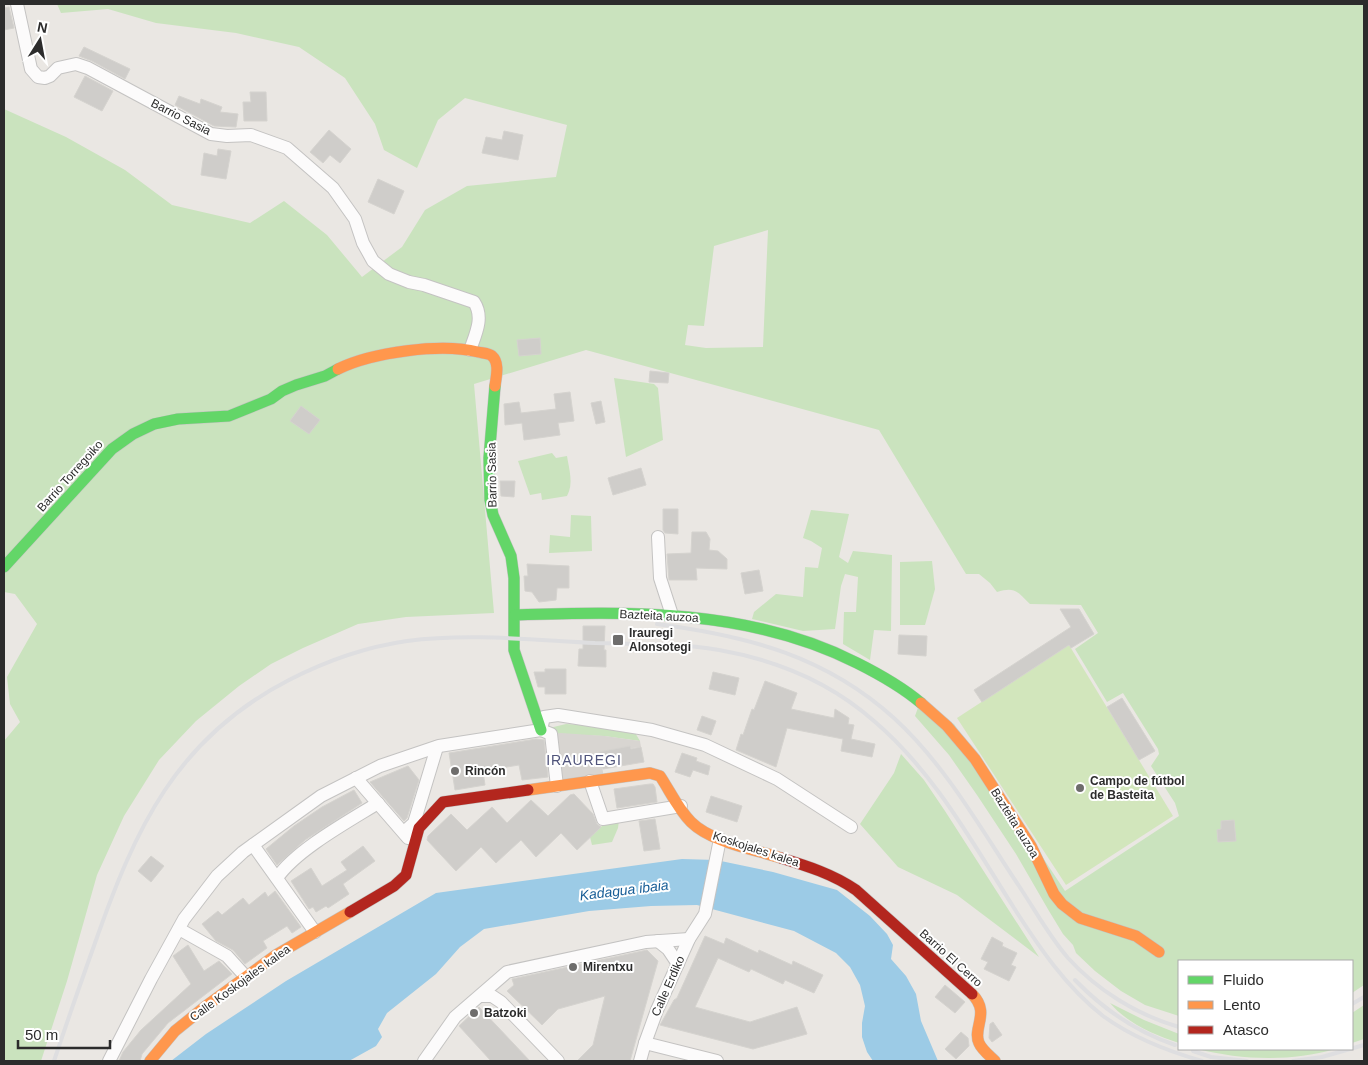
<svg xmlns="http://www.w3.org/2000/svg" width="1368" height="1065" font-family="Arial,sans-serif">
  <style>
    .green { fill: #cae3be; fill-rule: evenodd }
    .pitch { fill: #d2e6bc }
    .plaza { fill: #d8d5d1 }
    .water { fill: #9ccbe6 }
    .building { fill: #cfcdca; stroke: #d5d3cf }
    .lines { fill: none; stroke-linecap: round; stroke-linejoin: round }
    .street-casing { stroke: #c4c3c2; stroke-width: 14 }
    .fast-casing { stroke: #c4c3c2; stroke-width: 12 }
    .slow-casing { stroke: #c4c3c2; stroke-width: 12 }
    .jam-casing { stroke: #c4c3c2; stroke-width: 12 }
    .street { stroke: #fcfbfb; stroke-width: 12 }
    .fast { stroke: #63d668; stroke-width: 11 }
    .slow { stroke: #ff974d; stroke-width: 11 }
    .jam { stroke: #b3261e; stroke-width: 11 }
    .rail { stroke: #dedee0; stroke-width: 4 }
    .poi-dot { fill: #6e6d6c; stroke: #fff; stroke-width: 2 }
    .labels { text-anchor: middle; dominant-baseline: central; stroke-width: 4; stroke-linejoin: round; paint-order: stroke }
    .street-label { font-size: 12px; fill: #2c2c2c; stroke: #fff }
    .poi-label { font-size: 12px; font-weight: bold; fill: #2c2c2c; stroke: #fff; text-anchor: start }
    .neighbourhood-label { font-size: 14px; letter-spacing: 1px; fill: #4f537a; stroke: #fff }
    .water-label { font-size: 14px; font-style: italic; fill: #175d96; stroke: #fff }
  </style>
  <rect width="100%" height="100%" fill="#eae7e3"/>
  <g class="green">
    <path d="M 57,4 L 1364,4 L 1364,985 L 1352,993 L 1352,961 L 1179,961 L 1179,1016 L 1145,1005 L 1121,991 L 1095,971 L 1076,953 L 1073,945 L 1063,934 L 1049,911 L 1016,854 L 977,795 L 949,755 L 915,716 L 919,705 L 954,724 L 1065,891 L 1179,816 L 1175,803 L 1151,766 L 1159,754 L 1158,749 L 1123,693 L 1107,702 L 1075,649 L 1098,633 L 1081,605 L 1030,604 C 1018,592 1015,586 997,592 L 990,583 L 979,574 L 966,574 L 879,430 L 586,350 L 474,384 L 494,613 L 406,617 L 358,624 L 303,648 L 271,664 L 239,686 L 196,721 L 159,760 L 124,816 L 97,875 L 67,981 L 41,1061 L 4,1061 L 4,741 L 20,722 L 10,704 L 7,677 L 37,624 L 15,594 L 4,592 L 4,109 L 66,137 L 125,170 L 172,205 L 250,223 L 284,201 L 327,235 L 362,277 L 402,247 L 425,210 L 467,186 L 556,177 L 567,125 L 465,98 L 438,120 L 417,168 L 384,150 L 375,124 L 345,78 L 299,47 L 236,33 L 156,23 L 108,9 L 61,13 ZM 768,230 L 763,347 L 706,348 L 685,345 L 688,325 L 704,326 L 714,246 Z"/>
    <path d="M 614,378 L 654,384 L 658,388 L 663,440 L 626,457 Z"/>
    <path d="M 552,453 L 556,458 L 567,456 C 569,469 574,484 567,496 L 542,500 L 541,493 L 530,495 L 518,461 Z"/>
    <path d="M 811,510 L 849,514 L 839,557 L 848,563 L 853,551 L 892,555 L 891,631 L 874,630 L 870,660 L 843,644 L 844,612 L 856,612 L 858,577 L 845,574 L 841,586 L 835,629 L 803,631 L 752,619 L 754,612 L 776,594 L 803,597 L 805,567 L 818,568 L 822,548 L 811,541 L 803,538 Z"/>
    <path d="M 571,515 L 591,516 L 592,551 L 549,553 L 550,535 L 570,537 Z"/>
    <path d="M 932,561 L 935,589 L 925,625 L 900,625 L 900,562 Z"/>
    <path d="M 566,724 L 599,726 L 634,731 L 640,741 L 604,736 L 551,734 L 541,730 Z"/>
    <path d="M 901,754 L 924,780 L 945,811 L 1039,957 L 957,895 L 898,867 L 860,824 L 894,773 Z"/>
    <path d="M 619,820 L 618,828 L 612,842 L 592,845 L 590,837 L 603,825 Z"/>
    <path d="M 1110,1003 L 1144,1020 L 1179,1034 L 1179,1043 C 1154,1035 1127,1023 1110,1003 Z"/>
    <path d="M 1364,1005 L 1364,1039 L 1352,1043 L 1352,1013 Z"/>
    <path d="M 1197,1049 L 1335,1049 C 1290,1062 1242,1060 1197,1049 Z"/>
  </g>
  <path class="pitch" d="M 1069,645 L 1173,816 L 1066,885 L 957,718 Z"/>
  <path class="plaza" d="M 561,733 L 605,736 L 640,741 L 641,747 L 600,752 L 604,779 L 557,786 L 551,734 Z"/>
  <path class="water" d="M 682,859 L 716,860 L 773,872 L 837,890 L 870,916 L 887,934 L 893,945 L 891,959 L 906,976 L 916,994 L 921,1021 L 938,1061 L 873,1061 L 867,1052 L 862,1037 L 862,1023 L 865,1006 L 860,985 L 850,967 L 836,953 L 794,931 L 697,905 L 651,906 L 589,911 L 484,929 L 460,947 L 436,974 L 387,1013 L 378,1029 L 382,1037 L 376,1046 L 349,1061 L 171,1061 L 206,1034 L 286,981 L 436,893 Z"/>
  <g class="building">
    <path d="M 9,7 L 14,28 L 4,30 L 4,8 Z"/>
    <path d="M 84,47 L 130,69 L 125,79 L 92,61 L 79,56 Z"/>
    <path d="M 85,76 L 113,91 L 102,111 L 74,97 Z"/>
    <path d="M 250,92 L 266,92 L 267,121 L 244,121 L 243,102 L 251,102 Z"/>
    <path d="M 179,96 L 200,104 L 201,99 L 222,107 L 220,112 L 238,114 L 236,127 L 214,126 L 175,105 Z"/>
    <path d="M 329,130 L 351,149 L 340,163 L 330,155 L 323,163 L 310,152 Z"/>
    <path d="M 504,131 L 523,135 L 518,160 L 482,153 L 486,137 L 502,140 Z"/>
    <path d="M 218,149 L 231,151 L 226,179 L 201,175 L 204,153 L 217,156 Z"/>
    <path d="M 378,179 L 404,191 L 394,214 L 368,202 Z"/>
    <path d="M 540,338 L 541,354 L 519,356 L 517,340 Z"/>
    <path d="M 650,371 L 669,373 L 668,383 L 649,382 Z"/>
    <path d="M 570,392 L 574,421 L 558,423 L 560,435 L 524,440 L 522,423 L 505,425 L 504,404 L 519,402 L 521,413 L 556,409 L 554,394 Z"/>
    <path d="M 601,401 L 605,422 L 596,424 L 591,403 Z"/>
    <path d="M 301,406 L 320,420 L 309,434 L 290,421 Z"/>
    <path d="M 641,468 L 646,485 L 613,495 L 608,478 Z"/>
    <path d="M 500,481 L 515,481 L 514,497 L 501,496 Z"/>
    <path d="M 663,509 L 678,509 L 678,534 L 665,533 L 663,530 Z"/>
    <path d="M 692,532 L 706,532 L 710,539 L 709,550 L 718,551 L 727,559 L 727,569 L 696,568 L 697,580 L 669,580 L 667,554 L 691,553 Z"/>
    <path d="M 527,564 L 569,566 L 569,588 L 557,588 L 556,600 L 539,602 L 532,592 L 525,591 L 524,576 L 528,576 Z"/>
    <path d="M 759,570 L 763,591 L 745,594 L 741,573 Z"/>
    <path d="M 1060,609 L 1079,609 L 1094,634 L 1071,648 L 1069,645 L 982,702 L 974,690 L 1071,627 Z"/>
    <path d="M 583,626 L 605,626 L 604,650 L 606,650 L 606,667 L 578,666 L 579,649 L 583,649 Z"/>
    <path d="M 899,635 L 927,636 L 926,656 L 898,654 Z"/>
    <path d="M 545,669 L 566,669 L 566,694 L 545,694 L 545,687 L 538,687 L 534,672 L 545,672 Z"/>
    <path d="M 713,672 L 739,678 L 735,695 L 709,689 Z"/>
    <path d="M 765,681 L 797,693 L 791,709 L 834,718 L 835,709 L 849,718 L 848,724 L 854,725 L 851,739 L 875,744 L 872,757 L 841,751 L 843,739 L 787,728 L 776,767 L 736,750 L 741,734 L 743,735 L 752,709 L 754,710 Z"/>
    <path d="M 1122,698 L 1155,751 L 1139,760 L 1107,707 Z"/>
    <path d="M 702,716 L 716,721 L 711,735 L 697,730 Z"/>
    <path d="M 536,739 L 544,740 L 548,777 L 522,780 L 519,765 L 483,771 L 485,785 L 455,790 L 449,753 Z"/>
    <path d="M 630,746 L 631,749 L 641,747 L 644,762 L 603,769 L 599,752 Z"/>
    <path d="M 682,753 L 697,758 L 696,761 L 710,766 L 708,775 L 693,770 L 690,777 L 675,772 Z"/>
    <path d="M 408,766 L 419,780 L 407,818 L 404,821 L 370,782 Z"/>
    <path d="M 650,784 L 653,784 L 655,787 L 657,802 L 617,808 L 614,789 Z"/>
    <path d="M 354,790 L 362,803 L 305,840 L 277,865 L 266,849 L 294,826 L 322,807 Z"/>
    <path d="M 574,794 L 593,814 L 597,824 L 601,827 L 577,850 L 561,833 L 536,857 L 521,840 L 496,863 L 481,847 L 456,871 L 427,840 L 428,836 L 451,814 L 467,830 L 492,807 L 507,823 L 531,800 L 548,816 L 570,795 Z"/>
    <path d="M 711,796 L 742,806 L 737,822 L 706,812 Z"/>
    <path d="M 655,819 L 660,849 L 644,851 L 639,821 Z"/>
    <path d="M 1234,820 L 1236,841 L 1218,842 L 1217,830 L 1221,829 L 1221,821 Z"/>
    <path d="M 363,846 L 375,861 L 343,884 L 349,894 L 328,908 L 326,906 L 316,912 L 313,907 L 309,909 L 291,881 L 311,868 L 322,886 L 347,870 L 341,862 Z"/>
    <path d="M 151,856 L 164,866 L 151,882 L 138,871 Z"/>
    <path d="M 275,891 L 301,927 L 292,933 L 287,926 L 263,941 L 267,948 L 245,964 L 233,950 L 216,941 L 202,924 L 218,911 L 222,915 L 243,898 L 249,905 L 265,892 L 268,897 Z"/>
    <path d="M 705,936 L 724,944 L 726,938 L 758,953 L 759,950 L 792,965 L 793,961 L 823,975 L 814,993 L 785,980 L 783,984 L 751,969 L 749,972 L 718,958 L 695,1007 L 750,1022 L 797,1007 L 807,1034 L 753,1049 L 660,1025 L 674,1000 L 677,998 Z"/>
    <path d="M 992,937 L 1003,943 L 1002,946 L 1017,953 L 1011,965 L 1016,967 L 1009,981 L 984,969 L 988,962 L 981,959 Z"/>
    <path d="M 188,945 L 204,971 L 219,961 L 232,974 L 168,1023 L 142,1054 L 140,1061 L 119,1061 L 123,1052 L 141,1030 L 191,984 L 173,956 Z"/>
    <path d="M 647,950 L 658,961 L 630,1061 L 577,1061 L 593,1045 L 605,996 L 558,1009 L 542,1025 L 507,991 L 514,985 L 512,979 Z"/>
    <path d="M 945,985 L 965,1002 L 955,1013 L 935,997 Z"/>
    <path d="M 479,1007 L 530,1061 L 491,1061 L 459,1026 Z"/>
    <path d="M 993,1022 L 1002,1035 L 992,1042 L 989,1038 L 990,1024 Z"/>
    <path d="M 961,1032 L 968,1038 L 969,1046 L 956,1059 L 945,1049 Z"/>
  </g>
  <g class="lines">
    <defs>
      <g id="street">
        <path d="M 17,4 L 31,69 L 38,77 L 45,78 L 50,76 L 58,68 L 76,64 L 88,68 L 211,134 L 227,136 L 251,135 L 287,148 L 333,188 L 355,219 L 363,243 L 373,261 L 389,274 L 409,282 L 424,285 L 474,302 C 484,317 476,333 470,350"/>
        <path d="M 658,537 L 660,578 L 672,615"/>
        <path d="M 541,730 L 544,717 L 558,715 L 652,730 L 705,745 L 777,779 L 851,827"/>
        <path d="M 541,730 L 551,734 L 557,786"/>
        <path d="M 356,778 L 408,838"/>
        <path d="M 590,781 L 603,819 L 681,806"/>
        <path d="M 404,832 L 414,823 L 437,747"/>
        <path d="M 253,845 L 315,932"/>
        <path d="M 277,878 C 296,850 349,821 378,803"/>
        <path d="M 179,929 L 227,956 L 246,977"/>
        <path d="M 658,941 L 668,949 L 678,964"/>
        <path d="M 481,996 L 492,996 L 501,1002 L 558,1061"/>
        <path d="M 645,1043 L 717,1061"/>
        <path d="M 109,1061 L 151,979 L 184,919 L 217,876 L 243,852 L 321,796 L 380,766 L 439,746 L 541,730"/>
        <path d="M 424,1061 L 455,1017 L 507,972 L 646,942 L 689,939"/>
        <path d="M 640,1061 L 645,1043 L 657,1010 L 689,939 L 705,914 L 720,839"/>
      </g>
      <g id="fast">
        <path d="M 495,386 L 489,458 L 490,500 L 493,515 L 511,556 L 514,578 L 514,650 L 541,730"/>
        <path d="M 4,567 L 112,449 L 133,434 L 154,424 L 178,419 L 229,416 L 271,399 L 282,391 L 296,385 L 325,376 L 338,369"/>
        <path d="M 515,615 C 631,611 751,609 857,663 C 879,674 902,687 921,703"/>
      </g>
      <g id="slow">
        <path d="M 338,369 C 373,352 441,343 478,352 C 482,353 489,353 492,356 C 500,363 496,377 495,386"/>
        <path d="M 921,703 L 947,726 L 975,759 L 1031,846 L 1054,894 L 1062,904 L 1080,918 L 1136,936 L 1159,952"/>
        <path d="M 528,790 L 650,773 L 660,776 C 670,791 678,809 691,822 C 711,842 753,849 781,858"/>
        <path d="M 972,994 C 991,1013 972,1028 979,1043 C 982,1050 990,1056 995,1061"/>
        <path d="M 150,1061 L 175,1031 L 206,1006 L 276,955 L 350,912"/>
      </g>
      <g id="jam">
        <path d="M 781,858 C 807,866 833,874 856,890 L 972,994"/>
        <path d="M 350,912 L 394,886 L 406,875 L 419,828 L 443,802 L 528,790"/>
      </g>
    </defs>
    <use href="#street" class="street-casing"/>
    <use href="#fast" class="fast-casing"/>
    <use href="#slow" class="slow-casing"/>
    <use href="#jam" class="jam-casing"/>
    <use href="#street" class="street"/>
    <use href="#fast" class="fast"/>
    <use href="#slow" class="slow"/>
    <use href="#jam" class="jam"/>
    <g class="rail">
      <path d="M 657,624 C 748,636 826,656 895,719 C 946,766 981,829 1019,886 C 1035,910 1049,936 1068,958 C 1097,990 1137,1015 1179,1027"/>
      <path d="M 1075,980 C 1103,1009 1137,1032 1175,1045"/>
      <path d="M 1352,1004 L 1364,997"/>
      <path d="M 1193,1051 L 1211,1057 L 1247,1061"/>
      <path d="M 54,1061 C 67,1022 81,982 95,943 C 135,829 176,738 289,680 C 326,661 365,647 407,641 C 469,633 532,640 595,643 C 636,644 678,643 719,650 C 776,660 831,683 874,721 C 934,772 972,842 1014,908 C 1039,947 1066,987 1103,1016 C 1133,1038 1167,1051 1202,1061"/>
      <path d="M 1293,1061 L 1322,1057 L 1364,1045"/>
    </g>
  </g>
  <g class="poi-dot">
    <rect x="612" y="634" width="12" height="12" rx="2.5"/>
    <circle cx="455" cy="771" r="5"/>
    <circle cx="1080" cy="788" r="5"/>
    <circle cx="573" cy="967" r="5"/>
    <circle cx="474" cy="1013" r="5"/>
  </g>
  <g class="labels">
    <g class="street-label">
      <text transform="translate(181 117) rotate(27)">Barrio Sasia</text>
      <text transform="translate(492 475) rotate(-91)">Barrio Sasia</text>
      <text transform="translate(70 476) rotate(-48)">Barrio Torregoiko</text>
      <text transform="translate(659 616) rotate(3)">Bazteita auzoa</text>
      <text transform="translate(1015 823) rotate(58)">Bazteita auzoa</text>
      <text transform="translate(756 849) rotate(18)">Koskojales kalea</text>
      <text transform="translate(951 958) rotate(42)">Barrio El Cerro</text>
      <text transform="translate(240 983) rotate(-36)">Calle Koskojales kalea</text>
      <text transform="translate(668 986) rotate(-66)">Calle Erdiko</text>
    </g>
    <g class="poi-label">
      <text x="629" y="633">Irauregi<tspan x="629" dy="14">Alonsotegi</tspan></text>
      <text x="465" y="771">Rincón</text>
      <text x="1090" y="781">Campo de fútbol<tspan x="1090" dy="14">de Basteita</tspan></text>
      <text x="583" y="967">Mirentxu</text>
      <text x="484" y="1013">Batzoki</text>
    </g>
    <g class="neighbourhood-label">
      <text x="584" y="760">IRAUREGI</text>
    </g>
    <g class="water-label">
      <text transform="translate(624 890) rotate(-7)">Kadagua ibaia</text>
    </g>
  </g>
  <rect width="1368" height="1065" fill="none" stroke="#2c2c2c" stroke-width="10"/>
  <rect x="1178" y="960" width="175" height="90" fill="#ffffff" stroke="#ababab"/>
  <rect x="1188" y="976" width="25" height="8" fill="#63d668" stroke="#ababab"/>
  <text x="1223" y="985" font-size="15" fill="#2c2c2c">Fluido</text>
  <rect x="1188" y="1001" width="25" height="8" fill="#ff974d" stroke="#ababab"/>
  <text x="1223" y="1010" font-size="15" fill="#2c2c2c">Lento</text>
  <rect x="1188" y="1026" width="25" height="8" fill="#b3261e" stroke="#ababab"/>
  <text x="1223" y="1035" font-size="15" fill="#2c2c2c">Atasco</text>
  <g transform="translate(40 40) rotate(11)" stroke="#ffffff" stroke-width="4" paint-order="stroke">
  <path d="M0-4L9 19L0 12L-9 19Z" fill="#2c2c2c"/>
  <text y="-8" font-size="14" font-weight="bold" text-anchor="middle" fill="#2c2c2c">N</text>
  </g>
  <path d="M18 1040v8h92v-8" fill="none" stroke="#2c2c2c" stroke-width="2.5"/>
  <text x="25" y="1040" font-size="15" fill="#2c2c2c" stroke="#ffffff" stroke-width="4" paint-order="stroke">50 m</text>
</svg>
